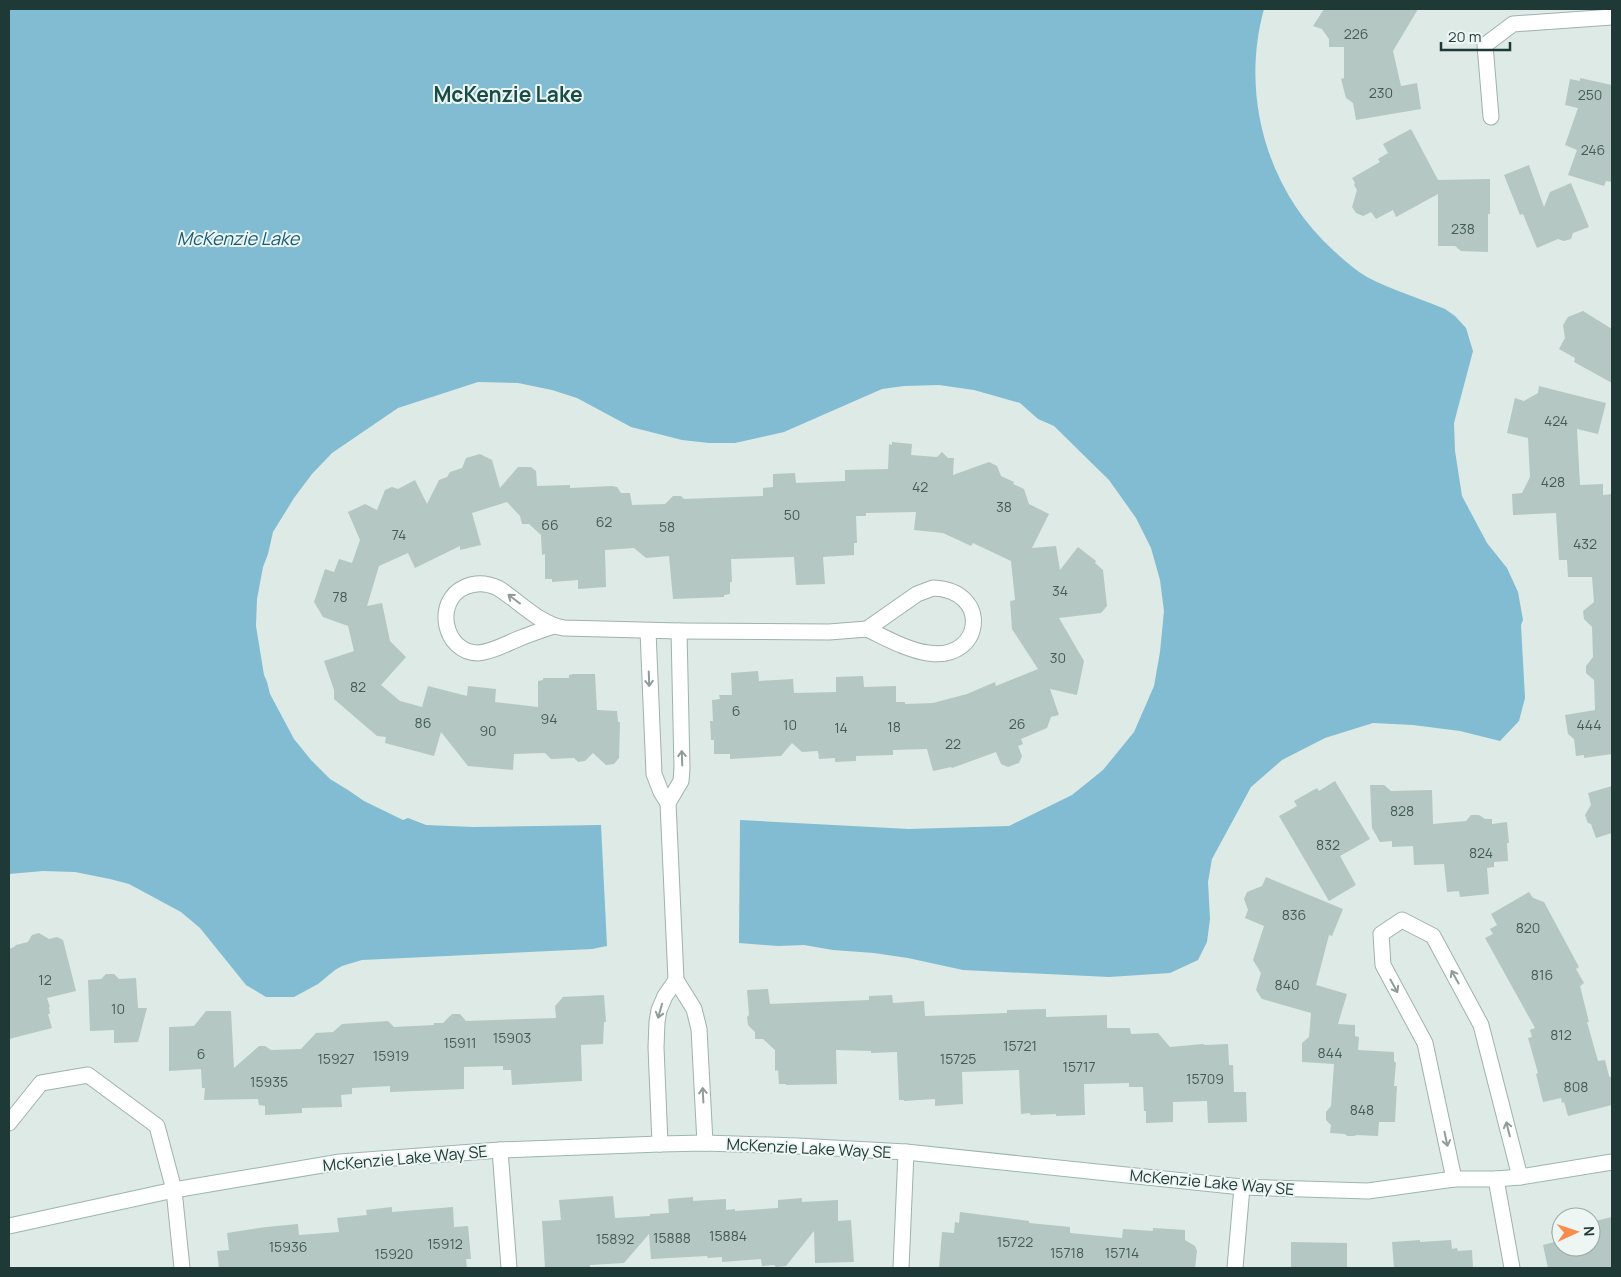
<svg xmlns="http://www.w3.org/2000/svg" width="1621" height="1277" font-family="Manrope,sans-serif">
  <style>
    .water { fill: #81bcd3 }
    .building { fill: #b5c7c2 }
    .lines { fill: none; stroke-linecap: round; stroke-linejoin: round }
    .street-casing { stroke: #a0b1ae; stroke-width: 17 }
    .secondary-casing { stroke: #9bb6b0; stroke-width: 17 }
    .street { stroke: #fff; stroke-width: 15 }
    .secondary { stroke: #fff; stroke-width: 15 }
    .oneway { stroke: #8e9c9a }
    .labels { text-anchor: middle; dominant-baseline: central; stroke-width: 4; stroke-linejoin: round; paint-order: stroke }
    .number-label { font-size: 14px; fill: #445c59 }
    .street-label { font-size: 16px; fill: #1e3936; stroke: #edf6f3 }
    .water-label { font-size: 18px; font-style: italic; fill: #165b77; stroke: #edf6f3 }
    .district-label { font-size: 21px; font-weight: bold; fill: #194c46; stroke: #edf6f3 }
  </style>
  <rect width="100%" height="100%" fill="#ddeae6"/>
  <path class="water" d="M 9,9 L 1264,9 C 1240,95 1267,191 1334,251 C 1344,260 1355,270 1367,277 C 1392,290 1419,298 1445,309 L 1455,316 L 1466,328 L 1473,351 L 1454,423 L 1455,451 L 1462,496 L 1487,543 L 1507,568 L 1518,592 L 1523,620 L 1521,625 L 1525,698 L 1519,721 L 1500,741 L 1460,731 L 1413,725 L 1373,723 L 1325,738 L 1282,760 L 1251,787 L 1212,859 L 1208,882 L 1210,919 L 1207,942 L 1198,960 L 1170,973 L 1109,977 L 963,970 L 908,958 L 874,953 L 833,950 L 804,945 L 778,946 L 739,943 L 740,820 L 909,829 L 1009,826 L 1072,795 L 1103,770 L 1134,732 L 1154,686 L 1160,652 L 1164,611 L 1160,580 L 1151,548 L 1136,518 L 1109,480 L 1054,426 L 1038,419 L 1020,403 L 974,390 L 939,385 L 904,386 L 882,389 L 784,432 L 735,443 L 709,443 L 682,440 L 631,427 L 577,398 L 552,390 L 518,383 L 478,382 L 398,408 L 332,453 L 312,474 L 294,498 L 273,532 L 268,554 L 263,567 L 257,599 L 256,626 L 264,675 L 267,682 L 270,694 L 294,739 L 311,760 L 330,779 L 348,790 L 364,801 L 403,820 L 408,818 L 426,825 L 473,827 L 601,825 L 607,946 L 592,949 L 362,960 L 342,966 L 335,970 L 318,984 L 294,997 L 266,997 L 246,985 L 200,928 L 181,912 L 129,884 L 110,879 L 75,872 L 43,871 L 9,874 Z"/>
  <g class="building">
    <path d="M 1324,9 L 1418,9 L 1393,51 L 1401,86 L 1417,83 L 1421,109 L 1356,120 L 1353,103 L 1346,98 L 1341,79 L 1344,78 L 1344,47 L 1329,47 L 1329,39 L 1322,29 L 1313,26 Z"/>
    <path d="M 1580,78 L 1612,85 L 1612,182 L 1606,181 L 1604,186 L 1568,175 L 1577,150 L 1565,145 L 1578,108 L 1565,105 L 1570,79 L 1580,81 Z"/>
    <path d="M 1411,129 L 1438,180 L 1490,179 L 1490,214 L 1488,214 L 1488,252 L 1461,251 L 1455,246 L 1438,246 L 1438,194 L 1396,217 L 1393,210 L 1376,219 L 1371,212 L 1363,216 L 1356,213 L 1352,207 L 1357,190 L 1354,185 L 1355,183 L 1352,178 L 1380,162 L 1378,159 L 1388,153 L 1383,144 Z"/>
    <path d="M 1529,165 L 1544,207 L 1550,192 L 1571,183 L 1589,227 L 1573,233 L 1571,239 L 1564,241 L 1558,239 L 1537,248 L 1523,214 L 1520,215 L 1504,175 Z"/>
    <path d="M 1583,311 L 1612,329 L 1612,383 L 1574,362 L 1575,358 L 1559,349 L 1565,338 L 1563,325 L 1568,317 Z"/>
    <path d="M 1539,386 L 1606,403 L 1598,434 L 1577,429 L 1580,485 L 1603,484 L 1603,495 L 1612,494 L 1612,754 L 1584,758 L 1584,755 L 1576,756 L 1574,739 L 1568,734 L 1565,715 L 1595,710 L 1594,680 L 1586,673 L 1586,666 L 1593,657 L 1592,627 L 1584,619 L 1583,611 L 1594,602 L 1592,577 L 1568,577 L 1567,560 L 1559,560 L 1556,513 L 1513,515 L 1512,494 L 1522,493 L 1530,477 L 1528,438 L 1507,433 L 1515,398 L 1524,401 L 1538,393 Z"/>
    <path d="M 892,442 L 912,444 L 911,455 L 937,457 L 942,452 L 948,458 L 954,458 L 953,475 L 989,462 L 997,466 L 1001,476 L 1014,482 L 1013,484 L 1024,489 L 1029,504 L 1049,514 L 1032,548 L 1056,546 L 1060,570 L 1078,547 L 1096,561 L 1095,563 L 1103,570 L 1107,606 L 1101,613 L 1059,618 L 1084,661 L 1077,695 L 1050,689 L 1059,715 L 1051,717 L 1047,728 L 1021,739 L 1023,744 L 1018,746 L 1022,756 L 1019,763 L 1008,767 L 1001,764 L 996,752 L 952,768 L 951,767 L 933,771 L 927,749 L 893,750 L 893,755 L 856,756 L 856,761 L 835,762 L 835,758 L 819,759 L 818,751 L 802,752 L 792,743 L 781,756 L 730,759 L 730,754 L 714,754 L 714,740 L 711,740 L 710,721 L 713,721 L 712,700 L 720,699 L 719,695 L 732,695 L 731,673 L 758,671 L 759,681 L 793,679 L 794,693 L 836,692 L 836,677 L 863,676 L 864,687 L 896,686 L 896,702 L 905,702 L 905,704 L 933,703 L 967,694 L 995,682 L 996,686 L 1038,669 L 1012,629 L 1010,601 L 1015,600 L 1011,561 L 973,543 L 971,546 L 943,533 L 914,530 L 916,512 L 866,513 L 866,516 L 856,516 L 857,543 L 854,543 L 854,555 L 823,557 L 825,584 L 796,585 L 794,557 L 731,559 L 732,582 L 730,582 L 730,594 L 724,595 L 724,597 L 673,599 L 669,556 L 646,558 L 634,548 L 605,550 L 606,587 L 578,589 L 578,580 L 552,582 L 552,579 L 545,579 L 545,554 L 542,555 L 541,535 L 529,524 L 522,524 L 520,516 L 507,502 L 472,513 L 481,545 L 460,550 L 460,546 L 415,568 L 408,553 L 379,566 L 367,606 L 382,603 L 390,641 L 406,657 L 381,685 L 400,701 L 422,707 L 428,686 L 467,696 L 468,686 L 496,689 L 495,702 L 538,707 L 538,681 L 543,680 L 543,678 L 569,678 L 569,675 L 573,674 L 595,674 L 597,710 L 617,711 L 618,722 L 620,722 L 619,758 L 614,764 L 606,765 L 593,753 L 585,761 L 578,762 L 574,758 L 551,759 L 545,753 L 514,754 L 513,770 L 468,766 L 441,732 L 434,756 L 385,743 L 386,737 L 377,736 L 334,699 L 334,690 L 324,661 L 354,651 L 348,626 L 323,617 L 314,602 L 325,569 L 334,572 L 339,559 L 352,563 L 360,540 L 348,512 L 365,504 L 377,510 L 385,490 L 392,487 L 398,489 L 415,480 L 427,504 L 439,480 L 447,477 L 450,472 L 462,468 L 466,458 L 480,454 L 492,460 L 500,488 L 518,467 L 531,467 L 536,471 L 537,486 L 570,485 L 570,488 L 612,486 L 617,487 L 621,493 L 630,493 L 632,505 L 665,504 L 673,496 L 681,496 L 684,499 L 763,496 L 763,488 L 773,487 L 773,474 L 795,473 L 796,483 L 845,481 L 845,470 L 888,469 L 889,444 L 892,445 Z"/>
    <path d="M 1335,781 L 1370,839 L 1340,856 L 1356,885 L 1329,901 L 1279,816 L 1297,806 L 1294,801 L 1317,788 L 1319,791 Z"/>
    <path d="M 1370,785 L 1384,785 L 1391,791 L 1432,790 L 1433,824 L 1466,821 L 1471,815 L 1479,815 L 1485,819 L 1492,819 L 1492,824 L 1507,822 L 1509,843 L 1507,843 L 1508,861 L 1494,862 L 1494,867 L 1487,868 L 1489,894 L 1460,897 L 1459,891 L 1447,892 L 1444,864 L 1414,865 L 1413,846 L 1392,847 L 1392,841 L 1380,842 L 1372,828 Z"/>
    <path d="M 1612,786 L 1612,833 L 1596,838 L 1591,824 L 1588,823 L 1585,815 L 1591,805 L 1588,793 Z"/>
    <path d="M 1266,877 L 1343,909 L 1332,936 L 1329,935 L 1316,985 L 1347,994 L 1338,1024 L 1355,1025 L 1355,1036 L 1359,1037 L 1358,1050 L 1394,1052 L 1394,1061 L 1396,1063 L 1394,1086 L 1397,1086 L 1395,1122 L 1379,1122 L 1378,1136 L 1357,1135 L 1354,1136 L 1347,1136 L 1345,1134 L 1330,1133 L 1331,1125 L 1326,1120 L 1326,1112 L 1331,1106 L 1334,1064 L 1302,1062 L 1302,1043 L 1309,1037 L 1311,1013 L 1262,999 L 1256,990 L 1261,973 L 1253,960 L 1264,926 L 1245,918 L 1248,910 L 1244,899 L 1247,892 L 1262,886 Z"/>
    <path d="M 1529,892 L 1533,898 L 1544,902 L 1579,967 L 1576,969 L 1584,983 L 1580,986 L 1589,1022 L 1587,1022 L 1598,1061 L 1605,1060 L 1609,1076 L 1612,1078 L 1612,1105 L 1568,1116 L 1564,1102 L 1562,1103 L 1561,1098 L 1543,1102 L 1536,1074 L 1538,1073 L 1528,1038 L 1532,1037 L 1530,1030 L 1535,1028 L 1485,938 L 1493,934 L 1490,929 L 1497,925 L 1491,914 Z"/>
    <path d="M 39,933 L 49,939 L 57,937 L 63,940 L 76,991 L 47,998 L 50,1007 L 49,1007 L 50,1014 L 48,1014 L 52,1028 L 9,1039 L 9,949 L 14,947 L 16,945 L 28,942 L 32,935 Z"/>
    <path d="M 106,974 L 114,974 L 119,979 L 136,978 L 138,1008 L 147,1008 L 138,1042 L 114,1043 L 114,1030 L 90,1031 L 88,980 L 101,979 Z"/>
    <path d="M 768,989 L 770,1004 L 869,1000 L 869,996 L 892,995 L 893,1003 L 924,1001 L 925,1016 L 1007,1013 L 1007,1010 L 1046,1009 L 1046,1017 L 1107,1015 L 1107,1028 L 1130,1028 L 1131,1034 L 1158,1033 L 1170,1047 L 1203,1044 L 1205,1045 L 1228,1044 L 1229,1065 L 1233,1065 L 1234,1092 L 1246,1092 L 1247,1122 L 1208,1123 L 1207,1101 L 1173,1102 L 1173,1122 L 1146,1123 L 1146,1111 L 1144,1111 L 1143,1087 L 1129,1087 L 1129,1083 L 1084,1084 L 1085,1115 L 1056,1116 L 1056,1114 L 1030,1115 L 1030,1113 L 1021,1114 L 1019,1070 L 962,1072 L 963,1104 L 935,1106 L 935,1099 L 904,1101 L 904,1100 L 899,1100 L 897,1052 L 871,1053 L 871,1051 L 836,1050 L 837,1084 L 786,1085 L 786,1084 L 779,1084 L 778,1070 L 775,1071 L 775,1050 L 763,1039 L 755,1039 L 755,1032 L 748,1025 L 747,1017 L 749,1015 L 747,990 Z"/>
    <path d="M 604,995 L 606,1022 L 604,1022 L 603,1044 L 581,1045 L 582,1081 L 512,1085 L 511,1070 L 503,1070 L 503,1066 L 464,1067 L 464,1089 L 390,1092 L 390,1086 L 352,1088 L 352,1094 L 341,1095 L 342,1107 L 302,1108 L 302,1113 L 265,1115 L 265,1106 L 259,1105 L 258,1099 L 204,1100 L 205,1088 L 202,1088 L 201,1069 L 169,1071 L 169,1027 L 194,1026 L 206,1011 L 231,1011 L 234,1068 L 259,1046 L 265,1046 L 271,1050 L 301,1049 L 316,1033 L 333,1032 L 342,1024 L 388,1021 L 394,1027 L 434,1025 L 434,1023 L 443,1023 L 452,1014 L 460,1014 L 466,1021 L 556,1018 L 555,1006 L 563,997 Z"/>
    <path d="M 613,1196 L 615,1218 L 650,1216 L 650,1214 L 669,1213 L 668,1199 L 693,1197 L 693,1201 L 726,1199 L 726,1210 L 735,1209 L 735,1211 L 778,1208 L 778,1200 L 802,1198 L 802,1202 L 838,1200 L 838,1221 L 851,1220 L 854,1262 L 815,1263 L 814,1231 L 786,1266 L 776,1267 L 774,1265 L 762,1266 L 761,1259 L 722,1262 L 722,1257 L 708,1258 L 707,1256 L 651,1259 L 649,1234 L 624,1263 L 590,1265 L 590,1267 L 576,1268 L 545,1268 L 542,1221 L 561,1220 L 559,1200 Z"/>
    <path d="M 392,1207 L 392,1212 L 453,1207 L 454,1227 L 468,1226 L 471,1259 L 466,1259 L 467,1268 L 219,1268 L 217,1251 L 229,1250 L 227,1233 L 266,1227 L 298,1224 L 299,1235 L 339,1232 L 337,1218 L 367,1215 L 366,1210 Z"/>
    <path d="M 960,1212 L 1029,1221 L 1029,1223 L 1070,1227 L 1070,1233 L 1122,1238 L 1123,1229 L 1153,1231 L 1153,1228 L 1185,1230 L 1185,1240 L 1195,1246 L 1197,1251 L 1195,1268 L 939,1268 L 942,1232 L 954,1233 L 955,1222 L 959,1223 Z"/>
    <path d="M 1612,1217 L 1612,1268 L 1548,1268 L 1543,1245 L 1554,1242 L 1551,1231 L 1561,1229 L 1561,1247 L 1591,1247 L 1591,1222 Z"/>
    <path d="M 1420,1240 L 1420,1242 L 1451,1240 L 1452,1249 L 1457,1248 L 1458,1251 L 1472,1250 L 1473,1268 L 1394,1268 L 1392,1242 Z"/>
    <path d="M 1291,1242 L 1347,1243 L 1347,1268 L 1291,1268 Z"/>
  </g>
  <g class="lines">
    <defs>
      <g id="street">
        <path d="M 1491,117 L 1485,45 L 1513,24 L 1612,17"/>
        <path d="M 933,588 C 992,590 983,662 928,653 C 907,650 886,638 867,629 L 917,594 Z"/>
        <path d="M 554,626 C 542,630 530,634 518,639 C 506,644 492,652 478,653 C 444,653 433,601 465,587 C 476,582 487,583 498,588 C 519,601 539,624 564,628 L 679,631 L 829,632 L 867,629"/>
        <path d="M 648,631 L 654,774 L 661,792 L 668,803"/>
        <path d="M 679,631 L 682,768 L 681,781 L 668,803 L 676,980 L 694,1009 L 699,1029 L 705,1143"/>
        <path d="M 9,1123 L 41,1083 L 88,1075 L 157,1126 L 174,1190 L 182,1268"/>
        <path d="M 660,1144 L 656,1047 L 657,1022 L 659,1010 L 665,996 L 676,980"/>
        <path d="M 500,1150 L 509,1268"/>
        <path d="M 1454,1179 L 1425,1043 L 1383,965 L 1381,934 L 1402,920 L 1433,936 L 1481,1025 L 1520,1177"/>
        <path d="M 1496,1179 L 1512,1268"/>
        <path d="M 901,1268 L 906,1152"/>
        <path d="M 1235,1268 L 1242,1187"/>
      </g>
      <path id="secondary" d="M 9,1226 L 174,1190 L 340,1162 L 500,1150 L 660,1144 L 705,1143 L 797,1146 L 906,1152 L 1242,1187 L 1368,1191 L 1454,1179 L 1496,1179 L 1520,1177 L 1612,1162"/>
    </defs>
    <use href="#street" class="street-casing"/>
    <use href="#secondary" class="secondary-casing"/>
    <use href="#street" class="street"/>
    <use href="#secondary" class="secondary"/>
  </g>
  <defs><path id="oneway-shaft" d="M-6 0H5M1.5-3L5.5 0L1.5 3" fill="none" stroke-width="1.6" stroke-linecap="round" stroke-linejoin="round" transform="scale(1.25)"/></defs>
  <g class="oneway">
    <use href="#oneway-shaft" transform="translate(514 599) rotate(-143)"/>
    <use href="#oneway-shaft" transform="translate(649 679) rotate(88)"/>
    <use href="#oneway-shaft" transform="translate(682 758) rotate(-92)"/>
    <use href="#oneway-shaft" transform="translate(1455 977) rotate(-119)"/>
    <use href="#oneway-shaft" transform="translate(1394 986) rotate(61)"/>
    <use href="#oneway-shaft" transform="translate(660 1011) rotate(106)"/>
    <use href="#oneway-shaft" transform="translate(703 1095) rotate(-93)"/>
    <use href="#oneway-shaft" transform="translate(1508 1129) rotate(-104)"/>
    <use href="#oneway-shaft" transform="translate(1446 1139) rotate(78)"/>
  </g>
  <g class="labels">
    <g class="number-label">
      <text x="1356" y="33">226</text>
      <text x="1381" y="92">230</text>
      <text x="1590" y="94">250</text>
      <text x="1593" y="149">246</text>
      <text x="1463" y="228">238</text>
      <text x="1556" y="420">424</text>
      <text x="1553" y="481">428</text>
      <text x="920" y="486">42</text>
      <text x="1004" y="506">38</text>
      <text x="792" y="514">50</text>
      <text x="604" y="521">62</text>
      <text x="550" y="524">66</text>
      <text x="667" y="526">58</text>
      <text x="399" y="534">74</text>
      <text x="1585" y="543">432</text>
      <text x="1060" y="590">34</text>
      <text x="340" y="596">78</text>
      <text x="1058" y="657">30</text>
      <text x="358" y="686">82</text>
      <text x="736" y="710">6</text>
      <text x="549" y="718">94</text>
      <text x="423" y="722">86</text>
      <text x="1017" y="723">26</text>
      <text x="790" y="724">10</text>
      <text x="1589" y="724">444</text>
      <text x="894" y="726">18</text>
      <text x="841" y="727">14</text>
      <text x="488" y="730">90</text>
      <text x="953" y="743">22</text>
      <text x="1402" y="810">828</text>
      <text x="1328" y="844">832</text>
      <text x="1481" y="852">824</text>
      <text x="1294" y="914">836</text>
      <text x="1528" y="927">820</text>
      <text x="1542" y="974">816</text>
      <text x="45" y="979">12</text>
      <text x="1287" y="984">840</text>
      <text x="118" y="1008">10</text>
      <text x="1561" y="1034">812</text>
      <text x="512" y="1037">15903</text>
      <text x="460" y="1042">15911</text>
      <text x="1020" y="1045">15721</text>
      <text x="1330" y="1052">844</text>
      <text x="201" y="1053">6</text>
      <text x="391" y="1055">15919</text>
      <text x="336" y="1058">15927</text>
      <text x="958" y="1058">15725</text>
      <text x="1079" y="1066">15717</text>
      <text x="1205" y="1078">15709</text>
      <text x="269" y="1081">15935</text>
      <text x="1576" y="1086">808</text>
      <text x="1362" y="1109">848</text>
      <text x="728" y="1235">15884</text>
      <text x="672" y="1237">15888</text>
      <text x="615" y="1238">15892</text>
      <text x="1015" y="1241">15722</text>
      <text x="445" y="1243">15912</text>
      <text x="288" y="1246">15936</text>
      <text x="1067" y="1252">15718</text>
      <text x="1122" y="1252">15714</text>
      <text x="394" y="1253">15920</text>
    </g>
    <g class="street-label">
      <text transform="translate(809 1148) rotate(3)">McKenzie Lake Way SE</text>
      <text transform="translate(405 1158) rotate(-5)">McKenzie Lake Way SE</text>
      <text transform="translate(1212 1182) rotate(5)">McKenzie Lake Way SE</text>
    </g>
    <g class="water-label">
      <text x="238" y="238">McKenzie Lake</text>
    </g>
    <g class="district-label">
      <text x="508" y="94">McKenzie Lake</text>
    </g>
  </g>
  <rect width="1621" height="1277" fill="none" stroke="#1e3936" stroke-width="20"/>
  <g transform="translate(1576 1232) rotate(87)"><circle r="24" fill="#edf6f3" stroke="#9aaaa7"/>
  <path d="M0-4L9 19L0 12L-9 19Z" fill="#f98c4b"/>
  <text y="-8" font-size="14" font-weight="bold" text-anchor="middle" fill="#1e3936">N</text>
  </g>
  <path d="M1441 42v8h69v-8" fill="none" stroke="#1e3936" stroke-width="2.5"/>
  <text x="1448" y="42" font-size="15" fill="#1e3936" stroke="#edf6f3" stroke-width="4" paint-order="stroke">20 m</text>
</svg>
